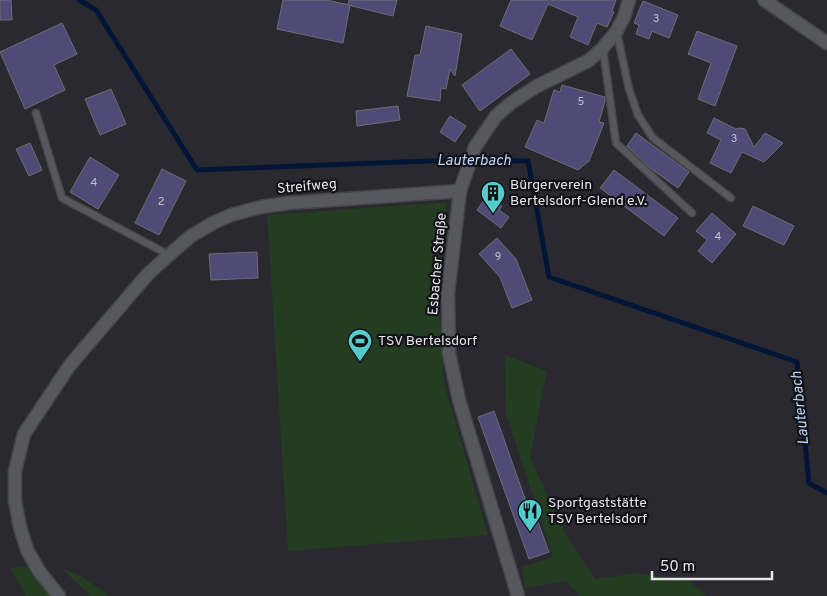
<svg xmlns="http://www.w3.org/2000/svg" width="827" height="596" font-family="Overpass,sans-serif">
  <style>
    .green { fill: #243c22 }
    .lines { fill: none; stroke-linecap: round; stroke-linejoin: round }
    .stream { stroke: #011637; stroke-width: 5 }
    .building { fill: #504b76; stroke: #6d6c74 }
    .lane-casing { stroke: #45454a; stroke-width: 9 }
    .street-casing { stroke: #45454a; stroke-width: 15 }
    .lane { stroke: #57575e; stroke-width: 6 }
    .street { stroke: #57575e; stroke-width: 12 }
    .labels { text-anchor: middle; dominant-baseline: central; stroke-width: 4.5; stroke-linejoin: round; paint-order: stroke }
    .number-label { font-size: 11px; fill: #c0bfcd }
    .poi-label { font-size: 14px; fill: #e6e6ea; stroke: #131216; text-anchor: start }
    .street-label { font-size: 14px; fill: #e6e6ea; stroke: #131216 }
    .water-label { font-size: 15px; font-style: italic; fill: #bad5fb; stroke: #131216 }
  </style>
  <rect width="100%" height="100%" fill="#2a2930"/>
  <g class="green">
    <path d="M 446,202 L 438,283 L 444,383 L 488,535 L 288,551 L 267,215 Z"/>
    <path d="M 505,355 L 547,371 L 530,457 L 564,531 L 595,579 L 637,573 L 690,581 L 706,596 L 580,596 L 566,581 L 525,588 L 522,567 L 553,557 L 506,414 Z"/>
    <path d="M 29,566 L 50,596 L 26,596 L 10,568 Z"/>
    <path d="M 63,570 L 76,573 L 110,596 L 91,596 Z"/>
  </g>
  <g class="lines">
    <path class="stream" d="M 79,0 L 96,10 L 197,170 L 454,160 L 528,161 L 549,277 L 797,362 L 809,483 L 827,493"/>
  </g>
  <g class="building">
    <path d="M 0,0 L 11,0 L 12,20 L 0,20 Z"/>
    <path d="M 283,0 L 326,0 L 350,5 L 343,43 L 277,29 Z"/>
    <path d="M 349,0 L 397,0 L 393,16 L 348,5 Z"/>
    <path d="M 511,0 L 616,0 L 612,11 L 614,12 L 607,27 L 597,23 L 588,45 L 570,37 L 578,17 L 548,4 L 532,40 L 500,26 Z"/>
    <path d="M 643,1 L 678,15 L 669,38 L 652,31 L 649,39 L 636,34 L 639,25 L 634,23 Z"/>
    <path d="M 62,23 L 77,54 L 54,65 L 65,90 L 25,109 L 0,52 Z"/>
    <path d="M 426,26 L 462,34 L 455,76 L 450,69 L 446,89 L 441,88 L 440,101 L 407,96 L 415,55 L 420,55 Z"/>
    <path d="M 697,31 L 737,46 L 715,106 L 698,99 L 711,63 L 688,54 Z"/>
    <path d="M 511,49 L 530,74 L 480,111 L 462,85 Z"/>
    <path d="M 562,85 L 605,97 L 605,101 L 599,122 L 604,123 L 589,161 L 578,170 L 525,147 L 537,120 L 544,123 L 554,90 L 560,92 Z"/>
    <path d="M 111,89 L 126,124 L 100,135 L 85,99 Z"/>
    <path d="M 398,106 L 400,120 L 357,126 L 356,111 Z"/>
    <path d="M 450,116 L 466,126 L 455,142 L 440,132 Z"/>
    <path d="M 714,118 L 736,129 L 740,128 L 745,129 L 754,147 L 765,133 L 783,143 L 764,162 L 742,152 L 731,173 L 710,163 L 721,140 L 707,133 Z"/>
    <path d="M 636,133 L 689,172 L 678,188 L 650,168 L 627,146 Z"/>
    <path d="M 30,143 L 42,170 L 29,176 L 16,149 Z"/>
    <path d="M 90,157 L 119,175 L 98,209 L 70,192 Z"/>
    <path d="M 162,169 L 186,181 L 159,235 L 135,223 Z"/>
    <path d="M 614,170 L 678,218 L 664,236 L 600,188 Z"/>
    <path d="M 487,196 L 502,206 L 499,210 L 509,217 L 501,228 L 477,210 Z"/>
    <path d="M 753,206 L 794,226 L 784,245 L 743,226 Z"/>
    <path d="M 712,213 L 736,234 L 712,263 L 698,251 L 707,240 L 696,231 Z"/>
    <path d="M 497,238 L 516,259 L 532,300 L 512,308 L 500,277 L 479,254 Z"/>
    <path d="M 257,252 L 258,278 L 211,280 L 209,254 Z"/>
    <path d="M 494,411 L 528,507 L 531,506 L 534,515 L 535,514 L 549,552 L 529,559 L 478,417 Z"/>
  </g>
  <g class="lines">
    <defs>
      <g id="lane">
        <path d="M 617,33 L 629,89 L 638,115 L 653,138 L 731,198"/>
        <path d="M 603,49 L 616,143 L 692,213"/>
        <path d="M 36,113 L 62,198 L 169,255"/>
      </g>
      <g id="street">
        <path d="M 764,0 L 827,43"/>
        <path d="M 59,596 L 39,571 L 27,550 L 20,527 L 15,501 L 15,471 L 24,434 L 70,365 L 147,275 L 169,255 L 191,236 L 213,223 L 231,215 L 261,207 L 289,203 L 460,191"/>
        <path d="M 518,596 L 459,400 L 449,353 L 448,293 L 460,191 L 475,147 L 496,116 L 511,103 L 537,86 L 588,61 L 602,49 L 616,32 L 624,17 L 629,0"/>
      </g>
    </defs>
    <use href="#lane" class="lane-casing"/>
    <use href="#street" class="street-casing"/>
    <use href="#lane" class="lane"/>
    <use href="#street" class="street"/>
  </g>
  <defs>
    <symbol id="building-pin" viewBox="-11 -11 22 30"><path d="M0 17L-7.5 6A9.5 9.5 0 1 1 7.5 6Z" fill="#53cdcb" stroke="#131216"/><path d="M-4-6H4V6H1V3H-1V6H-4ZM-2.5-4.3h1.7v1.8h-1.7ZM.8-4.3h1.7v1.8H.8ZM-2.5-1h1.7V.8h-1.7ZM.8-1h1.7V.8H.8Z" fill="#111"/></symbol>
    <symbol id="stadium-pin" viewBox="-11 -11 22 30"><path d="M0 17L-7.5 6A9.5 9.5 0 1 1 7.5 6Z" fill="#53cdcb" stroke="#131216"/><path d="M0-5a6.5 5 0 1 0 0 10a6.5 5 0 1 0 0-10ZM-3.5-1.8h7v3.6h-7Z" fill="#111"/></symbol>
    <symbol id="restaurant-pin" viewBox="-11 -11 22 30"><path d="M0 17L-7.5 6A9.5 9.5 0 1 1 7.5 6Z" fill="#53cdcb" stroke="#131216"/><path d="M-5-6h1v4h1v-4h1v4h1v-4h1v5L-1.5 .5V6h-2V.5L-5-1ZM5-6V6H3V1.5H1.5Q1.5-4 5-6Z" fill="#111"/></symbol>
  </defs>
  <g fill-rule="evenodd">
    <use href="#building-pin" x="479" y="179" width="28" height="38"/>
    <use href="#stadium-pin" x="346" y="327" width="28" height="38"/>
    <use href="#restaurant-pin" x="516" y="497" width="28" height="38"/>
  </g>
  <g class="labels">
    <g class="number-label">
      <text x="656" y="19">3</text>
      <text x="581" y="102">5</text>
      <text x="734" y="139">3</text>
      <text x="94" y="183">4</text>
      <text x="161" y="202">2</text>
      <text x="718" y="237">4</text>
      <text x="498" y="257">9</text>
    </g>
    <g class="poi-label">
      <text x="510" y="185">Bürgerverein<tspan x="510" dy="16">Bertelsdorf-Glend e.V.</tspan></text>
      <text x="378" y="341">TSV Bertelsdorf</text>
      <text x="548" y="503">Sportgaststätte<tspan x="548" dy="16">TSV Bertelsdorf</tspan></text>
    </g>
    <g class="street-label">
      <text transform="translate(307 187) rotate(-5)">Streifweg</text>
      <text transform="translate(438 264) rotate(-85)">Esbacher Straße</text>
    </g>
    <g class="water-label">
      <text x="474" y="161">Lauterbach</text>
      <text transform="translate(801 408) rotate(-96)">Lauterbach</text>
    </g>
  </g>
  <path d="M652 571v8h120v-8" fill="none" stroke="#e6e6ea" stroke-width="2.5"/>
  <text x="660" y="571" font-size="15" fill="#e6e6ea" stroke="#131216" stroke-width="4" paint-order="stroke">50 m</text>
</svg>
